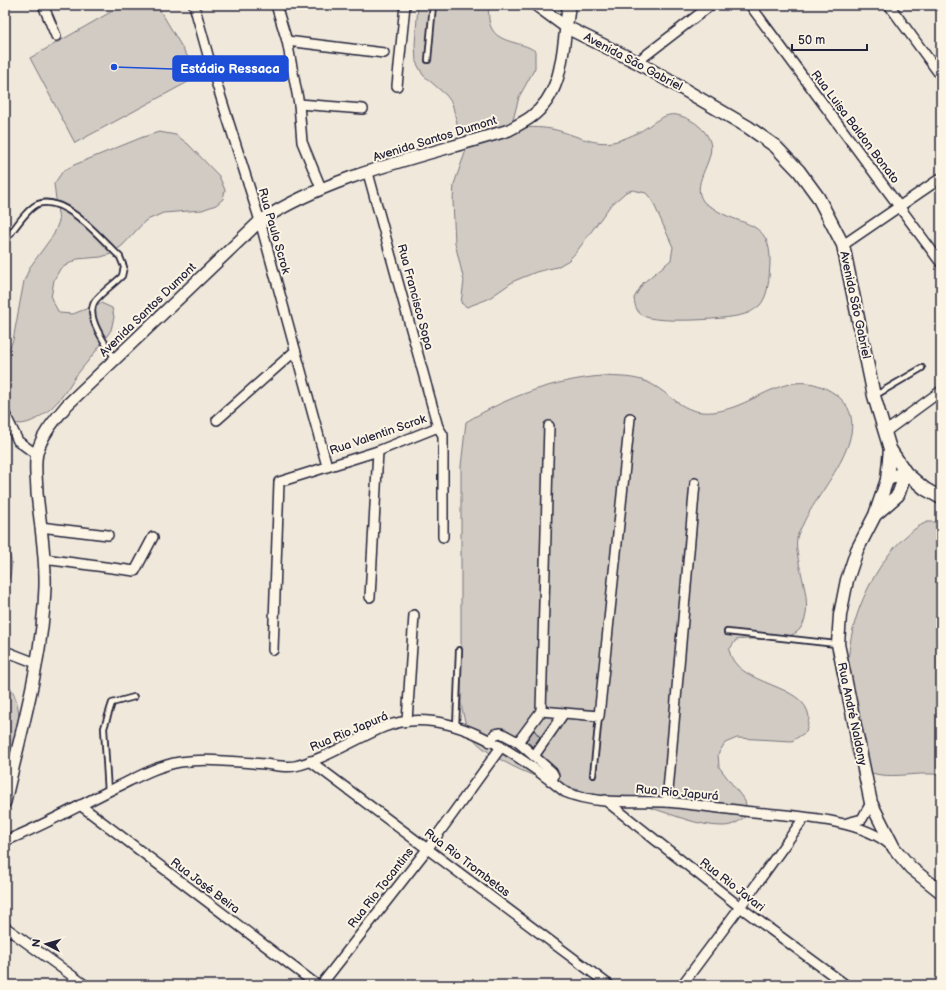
<svg xmlns="http://www.w3.org/2000/svg" width="946" height="990" font-family="'Balsamiq Sans',sans-serif">
  <style>
    .green { fill: #d1cbc3; stroke: #7a767f }
    .building { fill: #bcb7b3; stroke: #22223b }
    .lines { fill: none; stroke-linecap: round; stroke-linejoin: round }
    .service-casing { stroke: #22223b; stroke-width: 8 }
    .minor-casing { stroke: #22223b; stroke-width: 12 }
    .tertiary-casing { stroke: #22223b; stroke-width: 14 }
    .secondary-casing { stroke: #22223b; stroke-width: 15 }
    .service { stroke: #fcf5e5; stroke-width: 4.5 }
    .minor { stroke: #fcf5e5; stroke-width: 9 }
    .tertiary { stroke: #fcf5e5; stroke-width: 11 }
    .secondary { stroke: #fcf5e5; stroke-width: 12 }
    .labels { text-anchor: middle; dominant-baseline: central; stroke-width: 4; stroke-linejoin: round; paint-order: stroke }
    .street-label { font-size: 12px; fill: #22223b; stroke: #fcf5e5 }
    .leader { fill: none; stroke: #1d4ed8; stroke-width: 1.5 }
    .callout-dot { fill: #1d4ed8; stroke: #fcf5e5; stroke-width: 1.5 }
    .callout { fill: #1d4ed8; stroke: #1d4ed8; stroke-width: 1.5 }
    .callout-label { font-size: 13px; text-anchor: middle; font-weight: bold; fill: #fff }
  </style>
  <rect width="100%" height="100%" fill="#efe8db"/>
  <filter id="ink" filterUnits="userSpaceOnUse"><feTurbulence type="fractalNoise" baseFrequency=".025" numOctaves="2"/><feDisplacementMap in="SourceGraphic" scale="8" xChannelSelector="R" yChannelSelector="G"/><feConvolveMatrix kernelMatrix="1 2 1 2 8 2 1 2 1" color-interpolation-filters="sRGB"/></filter>
  <g filter="url(#ink)">
    <g class="green">
      <path d="M 123,5 L 157,5 L 199,76 L 75,143 L 30,58 Z"/>
      <path d="M 418,5 L 488,5 C 489,12 488,21 491,27 C 498,44 522,41 535,51 L 535,68 L 519,97 L 513,120 L 520,128 C 532,127 543,127 556,130 C 576,135 595,147 617,141 C 624,139 631,136 637,133 C 649,128 662,112 677,115 C 690,118 702,126 708,137 C 720,158 689,181 703,201 C 705,204 710,206 713,208 C 739,227 772,218 770,264 C 769,276 769,295 760,305 C 758,307 751,312 748,313 C 732,320 662,323 646,317 C 637,314 635,307 634,298 L 643,283 L 671,260 L 673,247 L 652,200 L 646,193 L 633,190 L 626,192 L 610,206 L 577,251 L 569,260 L 557,267 L 536,272 L 514,281 L 488,299 L 467,307 L 461,303 L 464,281 L 455,243 L 453,201 L 454,184 L 466,150 L 464,134 L 458,127 L 452,103 L 446,95 L 423,75 L 416,62 L 415,45 Z"/>
      <path d="M 159,132 L 176,135 L 188,144 L 219,176 L 225,190 L 223,199 L 216,205 L 202,210 L 163,213 L 145,221 L 123,245 L 111,254 L 101,257 L 77,259 L 60,269 L 54,280 L 51,298 L 59,313 L 73,314 L 101,303 L 112,308 L 114,317 L 111,330 C 100,347 87,362 75,377 C 70,385 65,393 59,400 C 48,413 18,437 5,415 L 5,360 L 13,340 L 24,281 L 30,267 L 54,234 L 59,221 L 54,184 L 63,171 L 74,165 L 143,137 Z"/>
      <path d="M 602,376 C 617,377 633,376 647,382 C 672,393 681,415 713,412 C 758,407 789,362 835,394 C 882,427 817,491 803,524 C 801,528 798,533 797,538 C 793,563 818,605 800,629 C 789,643 753,637 736,640 L 729,650 C 736,687 805,682 809,717 C 809,721 807,727 806,732 L 792,741 L 737,738 L 725,743 L 718,754 L 719,767 L 745,801 L 748,814 C 740,821 734,826 722,826 C 698,826 672,814 648,807 C 592,792 531,784 483,748 C 468,737 464,721 461,703 L 461,466 L 466,422 C 507,397 554,380 602,376 Z"/>
      <path d="M 927,522 L 941,522 L 941,775 C 915,770 880,784 859,766 C 848,756 849,727 849,713 C 848,685 846,656 853,629 C 862,591 891,538 927,522 Z"/>
      <path d="M 5,545 C 14,559 13,573 5,587 Z"/>
      <path d="M 5,680 C 33,711 13,768 5,804 Z"/>
    </g>
    <path class="building" d="M 534,730 L 540,737 L 533,747 L 526,741 Z"/>
    <g class="lines">
      <defs>
        <g id="service">
          <path d="M 428,60 L 433,5"/>
          <path d="M 5,241 C 13,231 27,208 38,204 C 65,194 103,241 120,257 L 124,267 L 122,276 C 114,284 102,292 95,301 C 84,317 107,345 115,359"/>
          <path d="M 876,395 L 922,368"/>
          <path d="M 727,632 L 836,644"/>
          <path d="M 456,727 L 459,650"/>
          <path d="M 593,775 L 599,716"/>
          <path d="M 108,792 L 104,728 L 112,703 L 134,697"/>
        </g>
        <g id="minor">
          <path d="M 43,5 L 56,36"/>
          <path d="M 194,5 L 211,66 L 260,221 L 327,466"/>
          <path d="M 276,5 L 287,41 L 299,104 L 302,142 L 321,188"/>
          <path d="M 750,5 L 941,263"/>
          <path d="M 889,5 L 941,76"/>
          <path d="M 287,41 L 384,53"/>
          <path d="M 637,62 L 711,5"/>
          <path d="M 397,86 L 405,5"/>
          <path d="M 299,104 L 363,109"/>
          <path d="M 368,173 L 438,427 L 443,435 L 443,537"/>
          <path d="M 843,245 L 941,178"/>
          <path d="M 5,414 L 18,441 L 37,455"/>
          <path d="M 217,420 L 295,351"/>
          <path d="M 549,426 L 541,711 L 599,716 L 630,418"/>
          <path d="M 885,432 L 941,391"/>
          <path d="M 40,527 L 108,535"/>
          <path d="M 44,559 L 135,571 L 153,537"/>
          <path d="M 370,597 L 378,451"/>
          <path d="M 273,650 L 279,482 L 378,451 L 438,427"/>
          <path d="M 5,651 L 36,663"/>
          <path d="M 407,721 L 414,615"/>
          <path d="M 490,742 L 495,734 L 501,733 L 518,742 L 541,711"/>
          <path d="M 518,742 L 534,756"/>
          <path d="M 310,761 L 609,985"/>
          <path d="M 551,781 L 554,776 L 552,772 L 534,756 L 564,713"/>
          <path d="M 605,800 L 740,907 L 846,985"/>
          <path d="M 667,802 L 695,483"/>
          <path d="M 80,805 L 317,985"/>
          <path d="M 847,823 L 862,819 L 871,803"/>
          <path d="M 5,841 C 43,826 78,806 115,788 C 136,778 156,766 180,762 C 208,758 236,762 265,764 C 274,765 286,768 295,766 C 326,759 355,739 384,727 C 447,702 519,755 565,792 C 595,805 633,801 665,802 C 691,804 717,808 744,811 C 785,816 859,817 890,845"/>
          <path d="M 5,927 L 85,985"/>
          <path d="M 321,985 L 428,848 L 501,747"/>
          <path d="M 682,985 L 740,907 L 804,818"/>
        </g>
        <path id="tertiary" d="M 5,802 C 21,731 43,659 45,587 C 46,556 40,524 37,493 C 37,480 34,466 37,453 C 42,434 55,420 67,405 L 260,221 C 334,173 426,156 509,130 C 516,126 524,122 531,117 C 560,96 562,60 566,27 L 536,5"/>
        <g id="secondary">
          <path d="M 569,5 L 566,27 L 637,62 L 748,127 L 775,146 L 799,171 L 818,197 L 843,245 L 874,396 L 890,449 L 906,473 L 925,489 L 941,498"/>
          <path d="M 887,480 L 890,449"/>
          <path d="M 875,515 L 898,495 L 906,473 L 899,474 L 887,480 L 875,515 L 857,550 L 847,580 L 840,615 L 838,644 L 871,803 L 894,848 L 911,868 L 941,892"/>
        </g>
      </defs>
      <use href="#service" class="service-casing"/>
      <use href="#minor" class="minor-casing"/>
      <use href="#tertiary" class="tertiary-casing"/>
      <use href="#secondary" class="secondary-casing"/>
      <use href="#service" class="service"/>
      <use href="#minor" class="minor"/>
      <use href="#tertiary" class="tertiary"/>
      <use href="#secondary" class="secondary"/>
    </g>
  </g>
  <g class="labels">
    <g class="street-label">
      <text transform="translate(633 62) rotate(28)">Avenida São Gabriel</text>
      <text transform="translate(855 127) rotate(53)">Rua Luisa Baldon Bonato</text>
      <text transform="translate(435 139) rotate(-17)">Avenida Santos Dumont</text>
      <text transform="translate(274 231) rotate(74)">Rua Paulo Scrok</text>
      <text transform="translate(415 297) rotate(75)">Rua Francisco Sopa</text>
      <text transform="translate(855 305) rotate(78)">Avenida São Gabriel</text>
      <text transform="translate(148 310) rotate(-44)">Avenida Santos Dumont</text>
      <text transform="translate(378 435) rotate(-19)">Rua Valentin Scrok</text>
      <text transform="translate(852 714) rotate(78)">Rua André Naldony</text>
      <text transform="translate(349 732) rotate(-23)">Rua Rio Japurá</text>
      <text transform="translate(677 793) rotate(5)">Rua Rio Japurá</text>
      <text transform="translate(467 863) rotate(37)">Rua Rio Trombetas</text>
      <text transform="translate(732 885) rotate(38)">Rua Rio Javari</text>
      <text transform="translate(205 886) rotate(37)">Rua José Beira</text>
      <text transform="translate(381 888) rotate(-52)">Rua Rio Tocantins</text>
    </g>
  </g>
  <path class="leader" d="M114 67L173 69"/>
  <circle class="callout-dot" cx="114" cy="67" r="4"/>
  <rect class="callout" x="173" y="56" width="115" height="25" rx="4"/>
  <g class="callout-label">
    <text x="230" y="73">Estádio Ressaca</text>
  </g>
  <rect width="946" height="990" fill="none" stroke="#fcf5e5" stroke-width="20"/>
  <rect x="10" y="10" width="926" height="970" fill="none" stroke="#22223b" stroke-width="1.5" filter="url(#ink)"/>
  <g transform="translate(46 944) rotate(276)" stroke="#fcf5e5" stroke-width="3" paint-order="stroke">
  <path d="M0-3L7 15L0 10L-7 15Z" fill="#22223b"/>
  <text y="-6" font-size="11" font-weight="bold" text-anchor="middle" fill="#22223b">N</text>
  </g>
  <path d="M792 44v6h75v-6" fill="none" stroke="#22223b" stroke-width="2"/>
  <text x="798" y="44" font-size="12" fill="#22223b" stroke="#fcf5e5" stroke-width="3" paint-order="stroke">50 m</text>
</svg>
